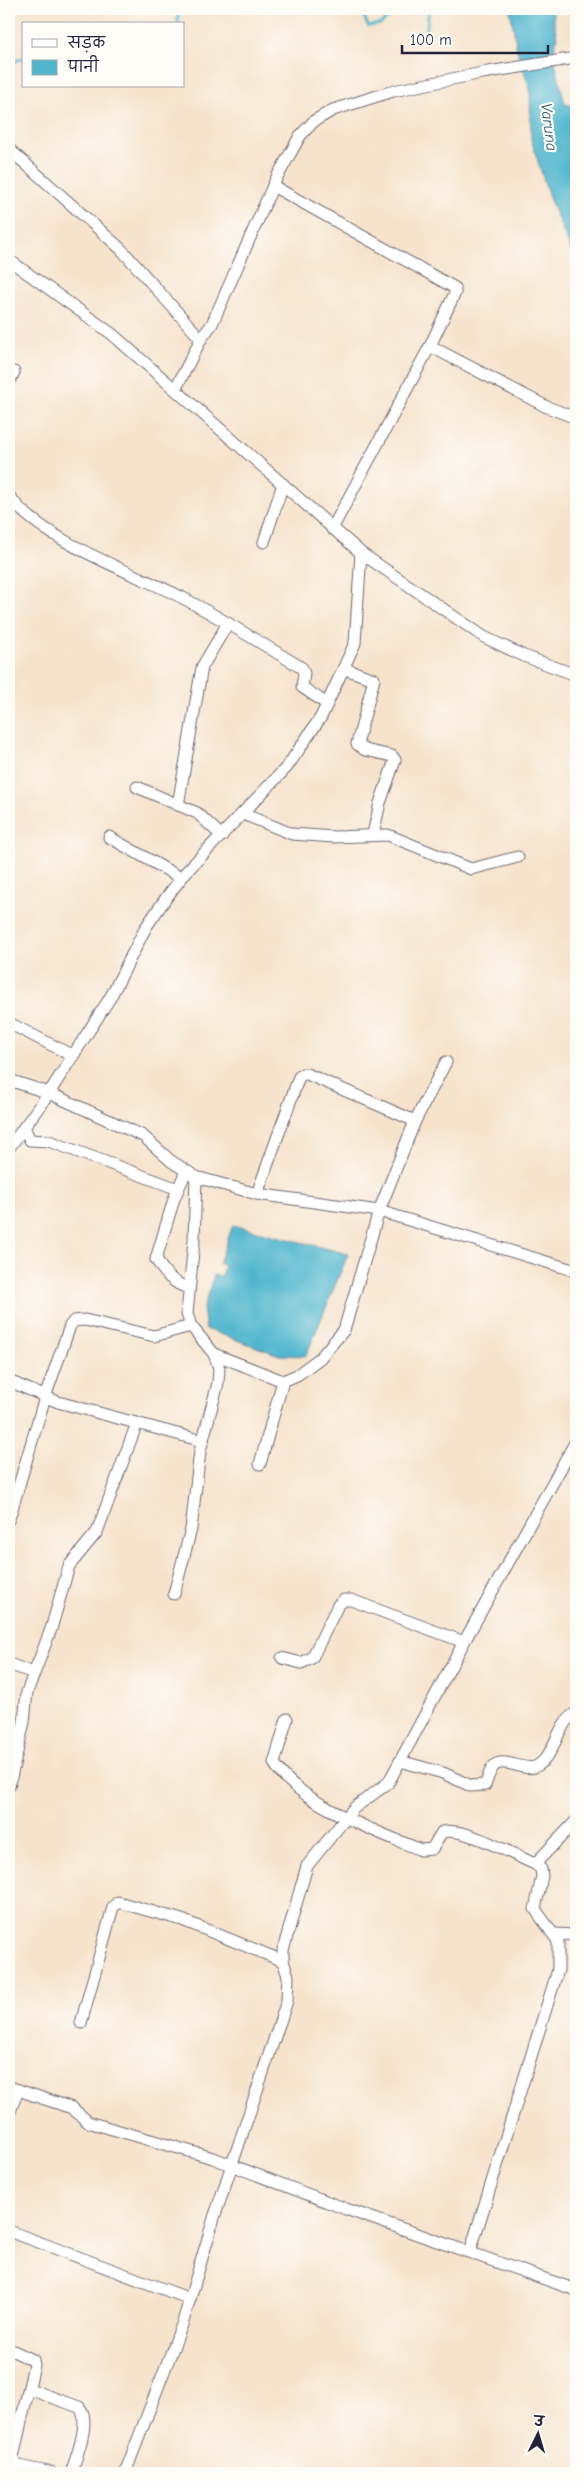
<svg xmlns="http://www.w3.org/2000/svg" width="585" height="2482" font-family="'Comic Neue','Playpen Sans Deva',sans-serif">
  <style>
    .water { fill: #4fb6ce; stroke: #386c84 }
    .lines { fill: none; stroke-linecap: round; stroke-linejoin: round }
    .stream { stroke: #4fb6ce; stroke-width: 3 }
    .minor-casing { stroke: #6c666e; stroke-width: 13 }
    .minor { stroke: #fff; stroke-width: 11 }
    .labels { text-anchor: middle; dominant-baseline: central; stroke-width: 4.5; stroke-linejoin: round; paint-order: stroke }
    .water-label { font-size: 16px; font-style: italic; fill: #345d76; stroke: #fdfcf7 }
  </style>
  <rect width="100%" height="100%" fill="#fdfcf7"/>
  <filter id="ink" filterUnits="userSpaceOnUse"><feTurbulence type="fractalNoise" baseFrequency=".02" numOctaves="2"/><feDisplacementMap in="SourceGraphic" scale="10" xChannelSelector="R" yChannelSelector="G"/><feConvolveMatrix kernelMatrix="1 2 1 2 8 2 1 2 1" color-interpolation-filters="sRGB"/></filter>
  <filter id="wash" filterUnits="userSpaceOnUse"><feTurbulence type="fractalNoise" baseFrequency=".0096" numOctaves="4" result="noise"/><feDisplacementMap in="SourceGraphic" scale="20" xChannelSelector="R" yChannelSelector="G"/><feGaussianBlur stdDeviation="1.12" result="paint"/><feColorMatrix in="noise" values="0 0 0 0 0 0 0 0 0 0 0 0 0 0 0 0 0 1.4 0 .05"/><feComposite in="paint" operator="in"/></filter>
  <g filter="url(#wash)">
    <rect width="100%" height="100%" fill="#f6e3cc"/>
    <g class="water">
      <path d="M 510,9 L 552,9 L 557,38 L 553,53 L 565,104 L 573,106 L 576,129 L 576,262 L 550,200 L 531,139 L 530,89 L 517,50 Z"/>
      <path d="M 233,1225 L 348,1254 L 306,1356 L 279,1355 L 206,1329 L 203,1308 L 214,1275 L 221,1277 L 224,1266 L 219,1263 Z"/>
    </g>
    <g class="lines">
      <g class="stream">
        <path d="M 178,9 L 178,24"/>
        <path d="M 361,9 L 368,26 L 381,24 L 398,9"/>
        <path d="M 425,43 L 429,9"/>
        <path d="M 9,63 L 24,58"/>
      </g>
    </g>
  </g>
  <g filter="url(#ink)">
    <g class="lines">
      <defs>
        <g id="minor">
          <path d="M 9,149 L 121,249 L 201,339"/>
          <path d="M 273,186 L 455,288 L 455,293 L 430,346 L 332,529"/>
          <path d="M 9,260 L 112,334 L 361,553 L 484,637 L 524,656 L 576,675"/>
          <path d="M 430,346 L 547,407 L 576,418"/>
          <path d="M 9,382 L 14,372"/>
          <path d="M 176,388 L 201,339 L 212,324 L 276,179 L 300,136 L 314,121 L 333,110 L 393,91 L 482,73 L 576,58"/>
          <path d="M 9,496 C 41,540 134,573 183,598 C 224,620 263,644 302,668 L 304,674 L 302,687 L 327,704"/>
          <path d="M 264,542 L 283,484"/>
          <path d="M 345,669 L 374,679 L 357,744 L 365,750 L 392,756 L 395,760 L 380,803 L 373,834"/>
          <path d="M 137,787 L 197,813 L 222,836"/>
          <path d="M 178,805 L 202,667 L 228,623"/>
          <path d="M 243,814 L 292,834 L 334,837 L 388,835 L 471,869 L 518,857"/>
          <path d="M 109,837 L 181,878"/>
          <path d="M 9,1023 L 73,1056"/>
          <path d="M 9,1080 L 49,1093 L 143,1136 L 171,1161 L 196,1177 L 257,1194 L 379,1211 L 576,1271"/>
          <path d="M 24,1127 L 30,1140 L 49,1141 L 178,1189"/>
          <path d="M 9,1148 L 49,1093 L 110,998 L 146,927 L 166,898 L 186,872 L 287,767 L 321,717 L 355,643 L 361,553"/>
          <path d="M 186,1171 L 174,1199 L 156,1259 C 164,1273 173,1284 189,1288"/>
          <path d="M 257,1194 L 299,1077 L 303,1074 L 307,1074 L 415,1121"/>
          <path d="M 214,1354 L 283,1381 L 297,1375 L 320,1358 L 344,1330 L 379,1211 L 415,1121 L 446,1062"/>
          <path d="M 9,1381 L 58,1402 L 203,1441"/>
          <path d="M 260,1464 L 283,1381"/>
          <path d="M 9,1519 L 45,1397 L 70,1326 L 74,1321 L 85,1320 L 154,1336 L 191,1326"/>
          <path d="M 174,1594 L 191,1529 L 200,1451 L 218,1383 L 219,1368 L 214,1354 L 191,1326 L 187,1314 L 194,1240 L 196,1177"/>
          <path d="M 282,1658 L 301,1663 L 312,1658 L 338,1605 L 344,1600 L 351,1600 L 464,1642"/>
          <path d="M 9,1664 L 33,1673"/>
          <path d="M 287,1719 L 274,1763 C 299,1804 378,1832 421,1850 L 432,1849 L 442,1832 C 464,1826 513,1855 535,1864 L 541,1869 L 542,1876 L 535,1909 L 558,1941 L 558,1970 L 470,2252"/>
          <path d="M 400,1761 L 443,1773 L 471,1786 L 485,1785 C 488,1779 489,1772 493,1767 C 502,1755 525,1773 537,1766 C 556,1755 557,1722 576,1713"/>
          <path d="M 9,1786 L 24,1722 L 27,1692 L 51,1629 L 69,1566 L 97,1532 L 137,1423"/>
          <path d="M 535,1864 L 576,1821"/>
          <path d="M 554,1934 L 576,1935"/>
          <path d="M 81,2023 L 113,1907 L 118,1902 L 182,1920 L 283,1961"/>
          <path d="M 9,2087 L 72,2108 L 88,2122 L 213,2158 L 346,2209 L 576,2290"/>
          <path d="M 9,2114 L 18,2090"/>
          <path d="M 9,2231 L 190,2299"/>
          <path d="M 9,2349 L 33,2360 L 34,2365 L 13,2457 L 14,2463 L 19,2466 L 52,2473"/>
          <path d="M 29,2389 L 79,2407 C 92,2419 76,2458 71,2473"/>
          <path d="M 125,2473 L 183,2322 L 214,2218 L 287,2001 L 288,1976 L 283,1961 L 283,1950 L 307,1866 L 354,1808 L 388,1783 L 392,1776 L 464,1642 L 576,1441"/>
        </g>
      </defs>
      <use href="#minor" class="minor-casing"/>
      <use href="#minor" class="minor"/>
    </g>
  </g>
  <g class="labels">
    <g class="water-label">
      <text transform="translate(549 127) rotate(83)">Varuna</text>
    </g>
  </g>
  <rect width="585" height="2482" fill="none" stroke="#fdfcf7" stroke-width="30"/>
  <rect x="22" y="22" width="162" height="65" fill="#fdfcf7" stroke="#a5a5ac"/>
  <rect x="32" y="39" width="25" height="8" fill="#ffffff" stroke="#a5a5ac"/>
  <text x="68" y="48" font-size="15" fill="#22223b">सड़क</text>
  <rect x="32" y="60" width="25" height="15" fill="#4fb6ce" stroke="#a5a5ac"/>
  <text x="68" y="72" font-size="15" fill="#22223b">पानी</text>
  <g transform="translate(538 2434) rotate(5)" stroke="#fdfcf7" stroke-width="4" paint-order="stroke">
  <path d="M0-4L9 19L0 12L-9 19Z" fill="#22223b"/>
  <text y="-8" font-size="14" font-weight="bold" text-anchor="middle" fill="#22223b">उ</text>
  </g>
  <path d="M402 45v8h146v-8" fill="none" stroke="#22223b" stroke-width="2.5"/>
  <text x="410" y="45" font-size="15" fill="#22223b" stroke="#fdfcf7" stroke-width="4" paint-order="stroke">100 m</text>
</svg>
